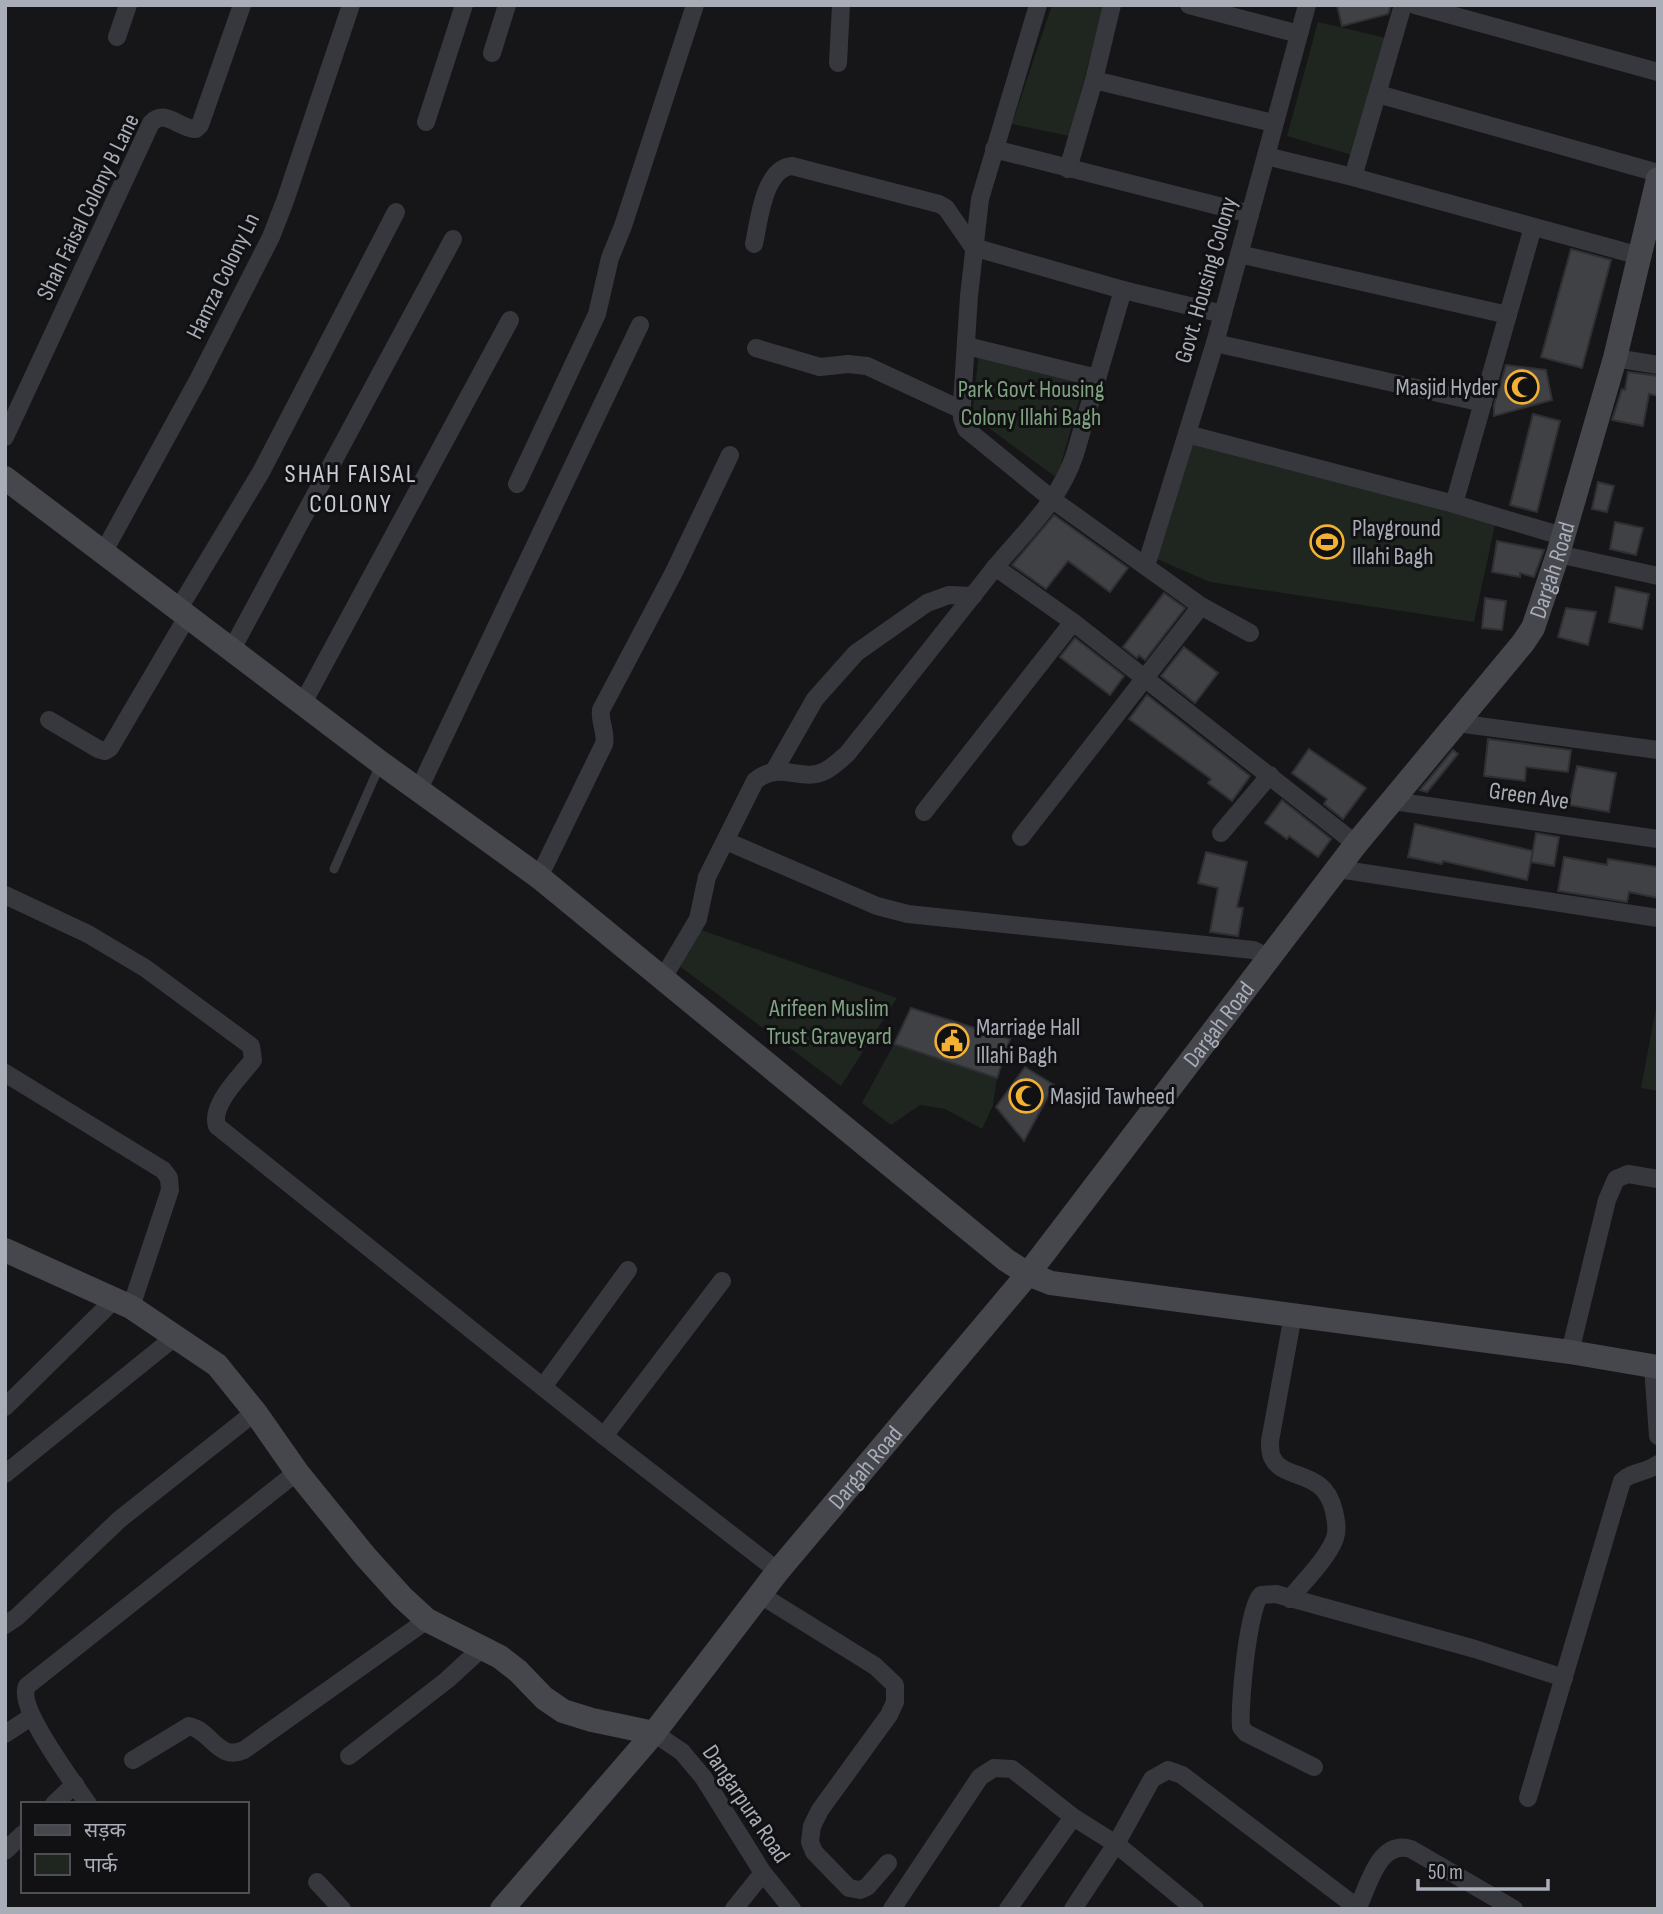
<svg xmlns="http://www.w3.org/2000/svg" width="1663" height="1914" font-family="'Sofia Sans Condensed','Noto Sans Devanagari',sans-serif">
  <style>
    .green { fill: #1e261f }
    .building { fill: #404145; stroke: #303034; stroke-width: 2 }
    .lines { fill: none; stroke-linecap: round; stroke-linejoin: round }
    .lane { stroke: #37383d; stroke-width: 9 }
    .street { stroke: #37383d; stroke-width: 18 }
    .secondary { stroke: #45474d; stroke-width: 24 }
    .labels { text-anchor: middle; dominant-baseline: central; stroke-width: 6; stroke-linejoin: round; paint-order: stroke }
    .street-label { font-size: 24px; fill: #a8adb8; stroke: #111113 }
    .poi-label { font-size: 24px; fill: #a8adb8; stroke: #111113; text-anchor: start }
    .park-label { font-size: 24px; fill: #7fa381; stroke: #111113 }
    .neighbourhood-label { font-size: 26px; letter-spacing: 2px; fill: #c9ccd4; stroke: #111113 }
  </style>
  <rect width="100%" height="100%" fill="#161618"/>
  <g class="green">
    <path d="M 1052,5 L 1104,5 L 1069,136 L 1012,124 Z"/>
    <path d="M 1318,22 L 1386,38 L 1352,155 L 1287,136 Z"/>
    <path d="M 979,351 L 1084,383 L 1057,478 L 982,423 L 973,408 Z"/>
    <path d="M 1193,441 L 1495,525 L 1474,622 L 1210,582 L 1157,559 Z"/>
    <path d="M 701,930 L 897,998 L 841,1086 L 678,965 Z"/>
    <path d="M 1658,998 L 1658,1091 L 1641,1088 Z"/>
    <path d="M 894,1044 L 997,1078 L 993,1105 L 982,1129 L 945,1109 L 920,1105 L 891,1125 L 862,1103 Z"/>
  </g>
  <g class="building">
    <path d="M 1337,5 L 1391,5 L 1388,14 L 1342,26 Z"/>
    <path d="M 1571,249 L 1611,260 L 1582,368 L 1541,357 Z"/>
    <path d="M 1506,365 L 1546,370 L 1552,400 L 1494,416 L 1494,405 Z"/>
    <path d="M 1628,372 L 1658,376 L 1658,396 L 1649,394 L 1643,426 L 1612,420 L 1622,389 L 1625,390 Z"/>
    <path d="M 1533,414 L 1560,421 L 1537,512 L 1510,505 Z"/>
    <path d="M 1598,482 L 1614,486 L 1607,512 L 1592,509 Z"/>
    <path d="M 1054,515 L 1128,568 L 1110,592 L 1068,561 L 1046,589 L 1012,565 Z"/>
    <path d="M 1615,522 L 1643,528 L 1636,555 L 1610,549 Z"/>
    <path d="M 1497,541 L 1544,550 L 1534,577 L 1520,573 L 1520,577 L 1492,572 Z"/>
    <path d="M 1616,587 L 1649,594 L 1642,629 L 1609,622 Z"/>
    <path d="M 1164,593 L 1185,608 L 1145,660 L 1139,655 L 1137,658 L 1123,647 Z"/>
    <path d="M 1485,598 L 1506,601 L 1502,630 L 1482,628 Z"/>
    <path d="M 1566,608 L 1596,612 L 1588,645 L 1558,637 Z"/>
    <path d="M 1075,638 L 1124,676 L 1110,695 L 1060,657 Z"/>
    <path d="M 1184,647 L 1218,673 L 1195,703 L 1161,676 Z"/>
    <path d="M 1147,695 L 1250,776 L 1232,801 L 1208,783 L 1211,779 L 1129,719 Z"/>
    <path d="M 1488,739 L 1571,750 L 1568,772 L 1526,767 L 1525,781 L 1484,776 Z"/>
    <path d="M 1309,749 L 1366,788 L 1343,819 L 1324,804 L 1327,799 L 1292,773 Z"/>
    <path d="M 1453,750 L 1458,754 L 1427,792 L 1420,790 Z"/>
    <path d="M 1577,766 L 1616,773 L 1609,812 L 1569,805 Z"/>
    <path d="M 1282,800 L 1331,839 L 1318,857 L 1289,836 L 1287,839 L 1265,823 Z"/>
    <path d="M 1415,824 L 1533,851 L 1527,880 L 1443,861 L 1442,864 L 1408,857 Z"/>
    <path d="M 1536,833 L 1559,837 L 1554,866 L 1531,862 Z"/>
    <path d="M 1206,852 L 1247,862 L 1237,907 L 1243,908 L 1238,936 L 1210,932 L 1218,888 L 1198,883 Z"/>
    <path d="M 1564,857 L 1607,865 L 1608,859 L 1658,867 L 1658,898 L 1629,892 L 1627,902 L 1558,891 Z"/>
    <path d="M 911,1008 L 1010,1039 L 997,1078 L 894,1044 Z"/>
    <path d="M 1025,1067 L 1054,1085 L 1024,1141 L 996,1107 Z"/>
  </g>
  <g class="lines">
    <path class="lane" d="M 334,869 L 380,765"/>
    <g class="street">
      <path d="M 1038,5 L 980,199 L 969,296 L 962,403 L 962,418 L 966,429 L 1053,500 L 1201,606 L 1250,633"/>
      <path d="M 1189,5 L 1299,34"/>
      <path d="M 1415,5 L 1658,72"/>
      <path d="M 117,37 L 128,5"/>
      <path d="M 492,53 L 507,5"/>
      <path d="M 838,63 L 841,5"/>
      <path d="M 1094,80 L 1273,123"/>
      <path d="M 1378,94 L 1658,173"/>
      <path d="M 426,122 L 464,5"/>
      <path d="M 994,149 L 1250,214"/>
      <path d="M 1266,156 L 1353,177 L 1640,256"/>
      <path d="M 1068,169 L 1094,80 L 1112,5"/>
      <path d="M 1353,177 L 1403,5"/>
      <path d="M 754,244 C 759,221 764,168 792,166 L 939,204 L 946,208 L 973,247 L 1123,290 L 1223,314"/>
      <path d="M 1239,254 L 1508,315"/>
      <path d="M 1215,343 L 1483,403"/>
      <path d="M 967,346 L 1097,378"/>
      <path d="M 756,348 L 820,367 L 848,364 L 867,366 L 962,410"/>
      <path d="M 1615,358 L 1658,365"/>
      <path d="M 1187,434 L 1454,504 L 1562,536"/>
      <path d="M 5,437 L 151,123 C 166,108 179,129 196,129 L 200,125 L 242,5"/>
      <path d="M 517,484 L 597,314 L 610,258 L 623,226 L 695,5"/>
      <path d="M 1454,504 L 1533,227"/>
      <path d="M 103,553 L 198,380 L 271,237 L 285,201 L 351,5"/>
      <path d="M 1558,554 L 1658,576"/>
      <path d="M 1146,566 L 1215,343 L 1307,5"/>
      <path d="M 995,567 L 1073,622 L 1356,844"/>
      <path d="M 178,610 L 261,472 L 396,212"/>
      <path d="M 232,649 L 453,239"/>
      <path d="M 303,703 L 510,320"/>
      <path d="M 49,720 L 98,749 L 105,751 L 110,748 L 187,617"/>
      <path d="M 1457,723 L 1658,750"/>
      <path d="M 774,771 L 815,699 L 856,653 L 927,603 L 949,595 L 973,596"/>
      <path d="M 419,789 L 640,325"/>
      <path d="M 1393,801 L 1658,839"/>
      <path d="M 924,812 L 1073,622"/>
      <path d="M 1221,833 L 1270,775"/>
      <path d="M 1021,837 L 1201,606"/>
      <path d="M 726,841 L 877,906 L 908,914 L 1253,950 L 1270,958"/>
      <path d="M 1338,869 L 1658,918"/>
      <path d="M 539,877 L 604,744 C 607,732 599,722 601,710 L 674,572 L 730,455"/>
      <path d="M 5,895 L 88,934 L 145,968 L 251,1046 L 253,1060 C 240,1077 210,1105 217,1126 L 604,1436 L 778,1571"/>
      <path d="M 663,978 L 698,919 L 707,877 L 755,781 C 779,760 801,783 825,771 C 833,767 840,760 847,754 C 896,693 944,632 993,570 C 1023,533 1060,501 1075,454 L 1123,290"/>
      <path d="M 5,1073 L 163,1170 L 169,1178 L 170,1190 L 131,1307"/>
      <path d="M 1570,1352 L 1607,1200 L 1616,1179 L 1628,1174 L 1658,1179"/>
      <path d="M 1653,1366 L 1658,1436"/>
      <path d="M 543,1387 L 628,1270"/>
      <path d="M 5,1407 L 115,1299"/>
      <path d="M 604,1436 L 722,1281"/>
      <path d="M 5,1474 L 176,1336"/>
      <path d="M 759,1594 L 875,1666 L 895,1685 L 895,1702 L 889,1715 L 820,1810 L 812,1826 L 810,1842 L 814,1852 L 849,1888 L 860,1890 L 867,1887 L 888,1863"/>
      <path d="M 1290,1599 C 1303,1582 1328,1558 1335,1538 C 1338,1529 1336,1520 1334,1511 C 1324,1467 1283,1482 1272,1457 C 1270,1453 1270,1446 1270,1441 L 1293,1315"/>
      <path d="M 5,1625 L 17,1617 L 120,1519 L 255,1412"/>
      <path d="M 654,1733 L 682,1752 L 703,1777 L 763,1873 L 792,1909"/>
      <path d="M 5,1734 L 31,1717"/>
      <path d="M 349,1756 L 447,1680 L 483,1647"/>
      <path d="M 133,1760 L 189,1726 C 211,1730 218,1762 244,1750 L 427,1620"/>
      <path d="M 1314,1767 L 1246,1733 L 1241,1727 C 1239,1706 1248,1606 1261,1595 L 1276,1594 L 1475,1649 L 1564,1678"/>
      <path d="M 1528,1798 L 1622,1481 C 1632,1471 1647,1473 1658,1464"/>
      <path d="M 54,1804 L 75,1784"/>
      <path d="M 88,1804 C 74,1783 16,1707 27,1686 L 297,1472"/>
      <path d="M 5,1851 L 23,1834"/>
      <path d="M 317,1882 L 342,1909"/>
      <path d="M 734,1909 L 763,1873"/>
      <path d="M 892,1909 L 980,1777 L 994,1768 L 1012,1769 L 1073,1817 L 1116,1844 L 1195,1909"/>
      <path d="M 1008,1909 L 1073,1817"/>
      <path d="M 1073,1909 L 1116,1844 L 1152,1779 L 1168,1770 L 1182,1775 L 1359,1909"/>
      <path d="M 1357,1909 C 1369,1886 1378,1839 1411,1849 L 1514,1909"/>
    </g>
    <g class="secondary">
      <path d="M 5,478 L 381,763 L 539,877 L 1006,1260 L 1028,1274 L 1051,1283 L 1570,1352 L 1658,1367"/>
      <path d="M 5,1250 L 131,1307 L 217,1365 L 255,1412 L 297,1472 L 365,1556 L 402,1597 L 427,1620 L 500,1657 L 518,1671 L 544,1698 L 563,1711 L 592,1720 L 654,1733"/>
      <path id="s1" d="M 502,1909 L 654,1733 L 778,1571 L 1028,1274 L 1356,844 L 1523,643 L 1533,628 L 1558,554 L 1615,358 L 1658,179"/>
    </g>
  </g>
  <defs>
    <symbol id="mosque-ring" viewBox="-11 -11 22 22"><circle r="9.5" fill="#111113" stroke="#f2b134" stroke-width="1.5"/><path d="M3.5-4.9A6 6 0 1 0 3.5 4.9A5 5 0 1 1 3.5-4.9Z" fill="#f2b134"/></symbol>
    <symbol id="stadium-ring" viewBox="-11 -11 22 22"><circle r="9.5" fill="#111113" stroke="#f2b134" stroke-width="1.5"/><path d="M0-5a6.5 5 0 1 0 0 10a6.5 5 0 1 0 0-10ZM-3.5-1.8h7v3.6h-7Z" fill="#f2b134"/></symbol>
    <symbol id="civic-ring" viewBox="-11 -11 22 22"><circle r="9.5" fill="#111113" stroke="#f2b134" stroke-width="1.5"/><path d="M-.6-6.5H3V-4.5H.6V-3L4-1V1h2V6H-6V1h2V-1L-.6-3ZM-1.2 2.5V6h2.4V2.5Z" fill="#f2b134"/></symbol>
  </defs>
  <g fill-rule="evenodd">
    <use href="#mosque-ring" x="1503" y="368" width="38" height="38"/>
    <use href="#stadium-ring" x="1308" y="523" width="38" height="38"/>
    <use href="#civic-ring" x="933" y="1022" width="38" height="38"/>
    <use href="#mosque-ring" x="1007" y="1077" width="38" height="38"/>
  </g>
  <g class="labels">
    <g class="street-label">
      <text transform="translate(88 207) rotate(-64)">Shah Faisal Colony B Lane</text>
      <text transform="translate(223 276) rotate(-64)">Hamza Colony Ln</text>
      <text transform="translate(1206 280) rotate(-74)">Govt. Housing Colony</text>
      <text stroke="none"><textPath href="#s1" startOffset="1706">Dargah Road</textPath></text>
      <text transform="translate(1529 796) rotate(8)">Green Ave</text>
      <text stroke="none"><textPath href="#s1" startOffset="1139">Dargah Road</textPath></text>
      <text stroke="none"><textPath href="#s1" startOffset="572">Dargah Road</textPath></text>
      <text transform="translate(746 1804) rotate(56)">Dangarpura Road</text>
    </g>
    <g class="poi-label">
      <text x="1498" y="387" text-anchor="end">Masjid Hyder</text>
      <text x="1352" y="528">Playground<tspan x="1352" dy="28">Illahi Bagh</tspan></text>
      <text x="976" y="1027">Marriage Hall<tspan x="976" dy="28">Illahi Bagh</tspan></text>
      <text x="1050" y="1096">Masjid Tawheed</text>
    </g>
    <g class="park-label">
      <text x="1031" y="389">Park Govt Housing<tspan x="1031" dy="28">Colony Illahi Bagh</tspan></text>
      <text x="829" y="1008">Arifeen Muslim<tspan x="829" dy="28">Trust Graveyard</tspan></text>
    </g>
    <g class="neighbourhood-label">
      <text x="351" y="474">SHAH FAISAL<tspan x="351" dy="30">COLONY</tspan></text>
    </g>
  </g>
  <rect width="1663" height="1914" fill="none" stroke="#a8adb8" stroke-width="14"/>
  <rect x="21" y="1802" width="228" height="91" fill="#111113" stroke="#4d4f55" stroke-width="2"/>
  <rect x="35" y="1825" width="35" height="10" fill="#45474d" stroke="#4d4f55" stroke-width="2"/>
  <text x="84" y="1837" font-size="21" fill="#a8adb8">सड़क</text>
  <rect x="35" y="1854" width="35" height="21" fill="#1e261f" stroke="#4d4f55" stroke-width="2"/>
  <text x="84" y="1872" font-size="21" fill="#a8adb8">पार्क</text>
  <path d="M1418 1879v10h130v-10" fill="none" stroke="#a8adb8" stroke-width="3.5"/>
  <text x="1428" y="1879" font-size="21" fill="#a8adb8" stroke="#111113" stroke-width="5" paint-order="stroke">50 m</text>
</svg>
